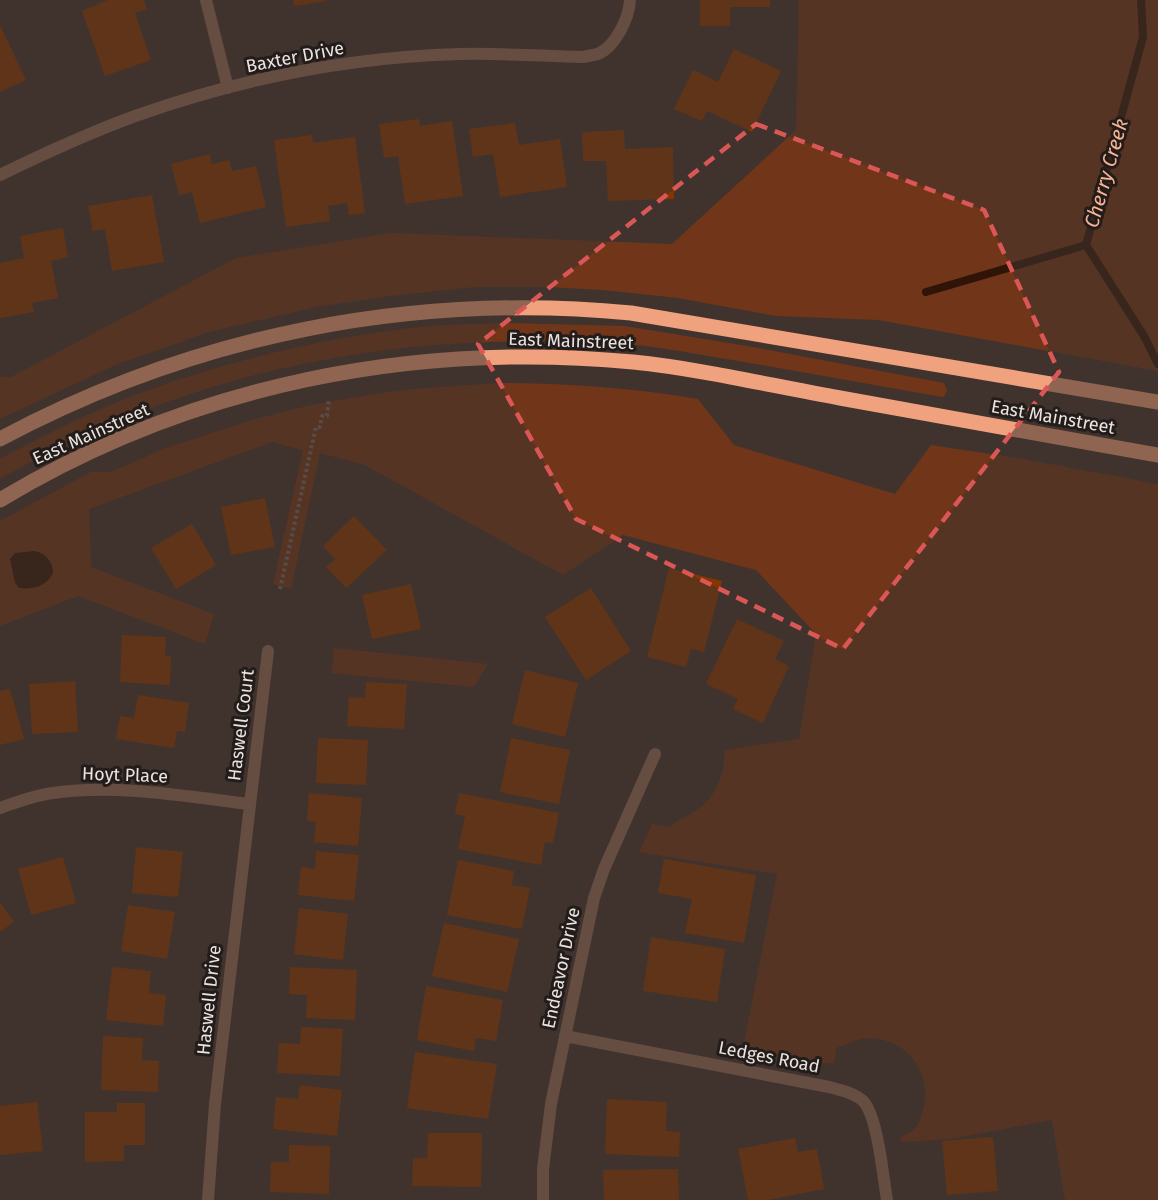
<svg xmlns="http://www.w3.org/2000/svg" width="1158" height="1200" font-family="'Fira Sans',sans-serif">
  <style>
    .green { fill: #713619 }
    .water { fill: #301407 }
    .lines { fill: none; stroke-linecap: round; stroke-linejoin: round }
    .stream { stroke: #301407; stroke-width: 8 }
    .building { fill: #873500 }
    .path { stroke: #756a65; stroke-width: 4; stroke-dasharray: 3 3; stroke-linecap: butt }
    .street { stroke: #946d5c; stroke-width: 12 }
    .primary { stroke: #f0a17d; stroke-width: 15 }
    .marked { fill: none; stroke: #db5756; stroke-width: 4.5; stroke-dasharray: 12 8; stroke-linejoin: round }
    .labels { text-anchor: middle; dominant-baseline: central; stroke-width: 6; stroke-linejoin: round; paint-order: stroke }
    .street-label { font-size: 18px; fill: #ebe3df; stroke: #221c1a }
    .water-label { font-size: 20px; font-style: italic; fill: #f9b393; stroke: #221c1a }
  </style>
  <rect width="100%" height="100%" fill="#40332e"/>
  <g class="green">
    <path d="M 799,0 L 1158,0 L 1158,371 L 879,320 L 776,316 L 678,298 L 603,290 L 548,287 L 474,287 L 382,297 L 316,307 L 209,332 L 115,365 L 0,419 L 0,377 L 11,377 L 236,258 L 392,233 L 672,244 L 796,130 Z"/>
    <path d="M 508,323 L 625,326 L 753,347 L 944,383 L 947,390 L 944,397 L 925,394 C 867,384 809,373 750,363 C 703,355 656,346 608,342 C 569,340 528,341 488,342 C 314,348 152,392 0,479 L 0,459 L 5,456 C 44,436 84,415 125,399 C 223,361 325,337 430,326 C 456,324 482,324 508,323 Z"/>
    <path d="M 498,383 C 566,383 631,388 698,399 L 734,445 L 895,494 L 931,445 L 1023,459 L 1158,484 L 1158,1200 L 1065,1200 L 1052,1120 L 950,1139 L 901,1142 L 901,1138 C 905,1135 912,1132 916,1127 C 920,1124 921,1115 923,1110 C 933,1075 909,1040 871,1038 C 858,1037 848,1044 836,1048 L 834,1063 L 818,1063 L 743,1048 L 777,874 L 639,852 L 652,824 L 670,827 C 678,819 688,816 698,809 C 718,795 724,773 725,750 L 799,739 L 816,634 L 756,570 L 623,535 L 563,575 L 365,465 L 320,453 L 291,589 L 273,584 L 303,450 L 272,442 L 89,509 L 91,567 L 214,614 L 205,644 L 78,596 L 0,626 L 0,521 L 91,472 L 111,472 L 166,448 L 252,420 L 307,406 L 367,395 L 412,389 Z"/>
    <path d="M 333,648 L 488,664 L 474,687 L 331,673 L 334,656 Z"/>
  </g>
  <path class="water" d="M 34,551 C 46,553 53,562 53,573 C 47,586 33,590 19,588 L 15,583 L 10,559 L 15,553 Z"/>
  <g class="lines">
    <g class="stream">
      <path d="M 1141,0 L 1143,37 L 1086,245 L 1144,336 L 1158,364"/>
      <path d="M 926,292 L 1086,245"/>
    </g>
  </g>
  <g class="building">
    <path d="M 108,0 L 144,0 L 147,9 L 135,13 L 151,60 L 105,76 L 82,11 Z"/>
    <path d="M 293,0 L 326,0 L 326,1 L 294,6 Z"/>
    <path d="M 700,0 L 770,0 L 770,7 L 730,7 L 730,26 L 700,26 Z"/>
    <path d="M 0,25 L 26,80 L 0,92 Z"/>
    <path d="M 734,49 L 781,71 L 752,132 L 707,111 L 702,121 L 674,109 L 693,70 L 718,82 Z"/>
    <path d="M 419,119 L 420,126 L 452,121 L 463,196 L 405,204 L 398,156 L 384,158 L 379,124 Z"/>
    <path d="M 515,123 L 519,145 L 560,139 L 567,187 L 500,197 L 493,154 L 473,157 L 469,129 Z"/>
    <path d="M 624,130 L 625,149 L 673,147 L 674,199 L 608,201 L 606,161 L 583,161 L 582,132 Z"/>
    <path d="M 312,135 L 313,143 L 355,137 L 365,213 L 349,215 L 347,203 L 328,206 L 330,221 L 286,227 L 274,140 Z"/>
    <path d="M 210,154 L 212,164 L 229,160 L 232,171 L 256,166 L 266,207 L 200,223 L 192,192 L 179,195 L 171,164 Z"/>
    <path d="M 152,195 L 164,262 L 112,271 L 105,229 L 93,231 L 88,206 Z"/>
    <path d="M 63,228 L 68,257 L 51,261 L 58,298 L 32,303 L 34,312 L 0,318 L 0,263 L 24,258 L 20,236 Z"/>
    <path d="M 265,498 L 275,547 L 231,555 L 221,507 Z"/>
    <path d="M 354,516 L 387,550 L 346,588 L 326,567 L 335,559 L 323,546 Z"/>
    <path d="M 192,524 L 216,565 L 176,589 L 151,548 Z"/>
    <path d="M 669,568 L 722,581 L 704,652 L 691,649 L 686,667 L 647,657 Z"/>
    <path d="M 411,584 L 421,629 L 372,639 L 362,595 Z"/>
    <path d="M 591,588 L 631,651 L 586,680 L 545,617 Z"/>
    <path d="M 737,619 L 784,641 L 775,659 L 789,666 L 763,723 L 733,709 L 738,699 L 706,684 Z"/>
    <path d="M 122,635 L 166,637 L 165,656 L 171,656 L 170,685 L 120,682 Z"/>
    <path d="M 525,670 L 578,683 L 565,737 L 512,724 Z"/>
    <path d="M 75,681 L 78,732 L 32,734 L 29,684 Z"/>
    <path d="M 366,682 L 407,684 L 404,729 L 347,726 L 349,697 L 365,698 Z"/>
    <path d="M 10,689 L 24,739 L 0,745 L 0,691 Z"/>
    <path d="M 138,695 L 189,703 L 185,732 L 177,731 L 174,748 L 116,739 L 120,716 L 134,718 Z"/>
    <path d="M 318,738 L 368,740 L 366,785 L 316,783 Z"/>
    <path d="M 511,738 L 570,750 L 559,804 L 500,792 Z"/>
    <path d="M 309,793 L 362,798 L 358,846 L 314,842 L 316,822 L 307,821 Z"/>
    <path d="M 459,793 L 559,813 L 553,843 L 545,842 L 541,865 L 458,849 L 465,816 L 455,814 Z"/>
    <path d="M 136,847 L 183,852 L 178,897 L 132,893 Z"/>
    <path d="M 316,851 L 359,855 L 354,901 L 298,895 L 301,867 L 315,869 Z"/>
    <path d="M 63,857 L 76,903 L 31,915 L 18,869 Z"/>
    <path d="M 664,859 L 756,875 L 744,943 L 685,933 L 692,899 L 658,893 Z"/>
    <path d="M 458,860 L 514,871 L 512,885 L 530,888 L 522,929 L 447,915 Z"/>
    <path d="M 0,902 L 14,922 L 0,932 Z"/>
    <path d="M 128,905 L 175,912 L 167,959 L 121,951 Z"/>
    <path d="M 299,908 L 348,914 L 343,960 L 294,954 Z"/>
    <path d="M 444,923 L 519,939 L 507,992 L 432,976 Z"/>
    <path d="M 651,937 L 725,949 L 717,1002 L 643,991 Z"/>
    <path d="M 112,967 L 151,971 L 149,993 L 166,995 L 163,1026 L 106,1020 Z"/>
    <path d="M 290,967 L 357,970 L 355,1020 L 306,1018 L 307,995 L 289,994 Z"/>
    <path d="M 426,986 L 503,1000 L 496,1041 L 476,1038 L 474,1051 L 417,1040 Z"/>
    <path d="M 301,1027 L 343,1029 L 340,1076 L 277,1073 L 279,1043 L 300,1044 Z"/>
    <path d="M 103,1036 L 143,1038 L 142,1060 L 159,1061 L 158,1092 L 101,1090 Z"/>
    <path d="M 415,1052 L 497,1064 L 488,1119 L 407,1108 Z"/>
    <path d="M 300,1085 L 342,1090 L 337,1136 L 273,1129 L 276,1097 L 298,1099 Z"/>
    <path d="M 607,1099 L 667,1102 L 666,1131 L 680,1132 L 679,1157 L 605,1154 Z"/>
    <path d="M 37,1102 L 43,1151 L 0,1155 L 0,1106 Z"/>
    <path d="M 117,1103 L 145,1103 L 145,1145 L 124,1145 L 124,1161 L 85,1162 L 85,1112 L 117,1112 Z"/>
    <path d="M 428,1133 L 482,1133 L 481,1187 L 412,1186 L 413,1158 L 427,1158 Z"/>
    <path d="M 993,1137 L 998,1191 L 947,1195 L 942,1141 Z"/>
    <path d="M 795,1138 L 798,1152 L 817,1149 L 824,1189 L 768,1200 L 748,1200 L 738,1149 Z"/>
    <path d="M 289,1145 L 330,1146 L 329,1194 L 270,1192 L 271,1162 L 289,1162 Z"/>
    <path d="M 678,1169 L 679,1200 L 604,1200 L 603,1170 Z"/>
  </g>
  <g class="lines">
    <path class="path" d="M 280,589 L 316,427 L 320,427 L 322,416 L 327,416 L 329,399"/>
    <g class="street">
      <path d="M 206,0 L 228,88"/>
      <path d="M 0,175 C 45,153 91,132 138,115 C 240,79 351,57 460,54 C 501,53 542,56 583,57 C 588,56 593,55 598,54 C 616,46 629,18 630,0"/>
      <path d="M 0,808 C 17,802 35,795 53,793 C 119,784 184,796 249,804"/>
      <path d="M 565,1036 L 829,1087 C 840,1090 856,1093 864,1102 C 878,1119 883,1177 887,1200"/>
      <path d="M 208,1200 L 215,1104 L 268,651"/>
      <path d="M 543,1200 L 543,1169 L 551,1104 L 594,898 L 604,869 L 655,754"/>
    </g>
    <g class="primary">
      <path d="M 0,439 C 195,335 411,292 631,313 L 1158,402"/>
      <path d="M 0,500 C 191,385 412,341 633,362 C 702,369 772,386 840,398 C 946,418 1052,436 1158,455"/>
    </g>
  </g>
  <path d="M0 0H1158V1200H0ZM 756,124 L 984,210 L 1059,372 L 843,649 L 576,519 L 478,344 Z" fill="#40332e" fill-opacity=".55" fill-rule="evenodd"/>
  <path class="marked" d="M 756,124 L 984,210 L 1059,372 L 843,649 L 576,519 L 478,344 Z"/>
  <g class="labels">
    <g class="street-label">
      <text transform="translate(295 57) rotate(-11)">Baxter Drive</text>
      <text transform="translate(571 341) rotate(2)">East Mainstreet</text>
      <text transform="translate(1053 417) rotate(10)">East Mainstreet</text>
      <text transform="translate(91 434) rotate(-24)">East Mainstreet</text>
      <text transform="translate(241 725) rotate(-83)">Haswell Court</text>
      <text transform="translate(125 775) rotate(2)">Hoyt Place</text>
      <text transform="translate(561 968) rotate(-78)">Endeavor Drive</text>
      <text transform="translate(209 1000) rotate(-84)">Haswell Drive</text>
      <text transform="translate(769 1057) rotate(11)">Ledges Road</text>
    </g>
    <g class="water-label">
      <text transform="translate(1106 173) rotate(-74)">Cherry Creek</text>
    </g>
  </g>
</svg>
